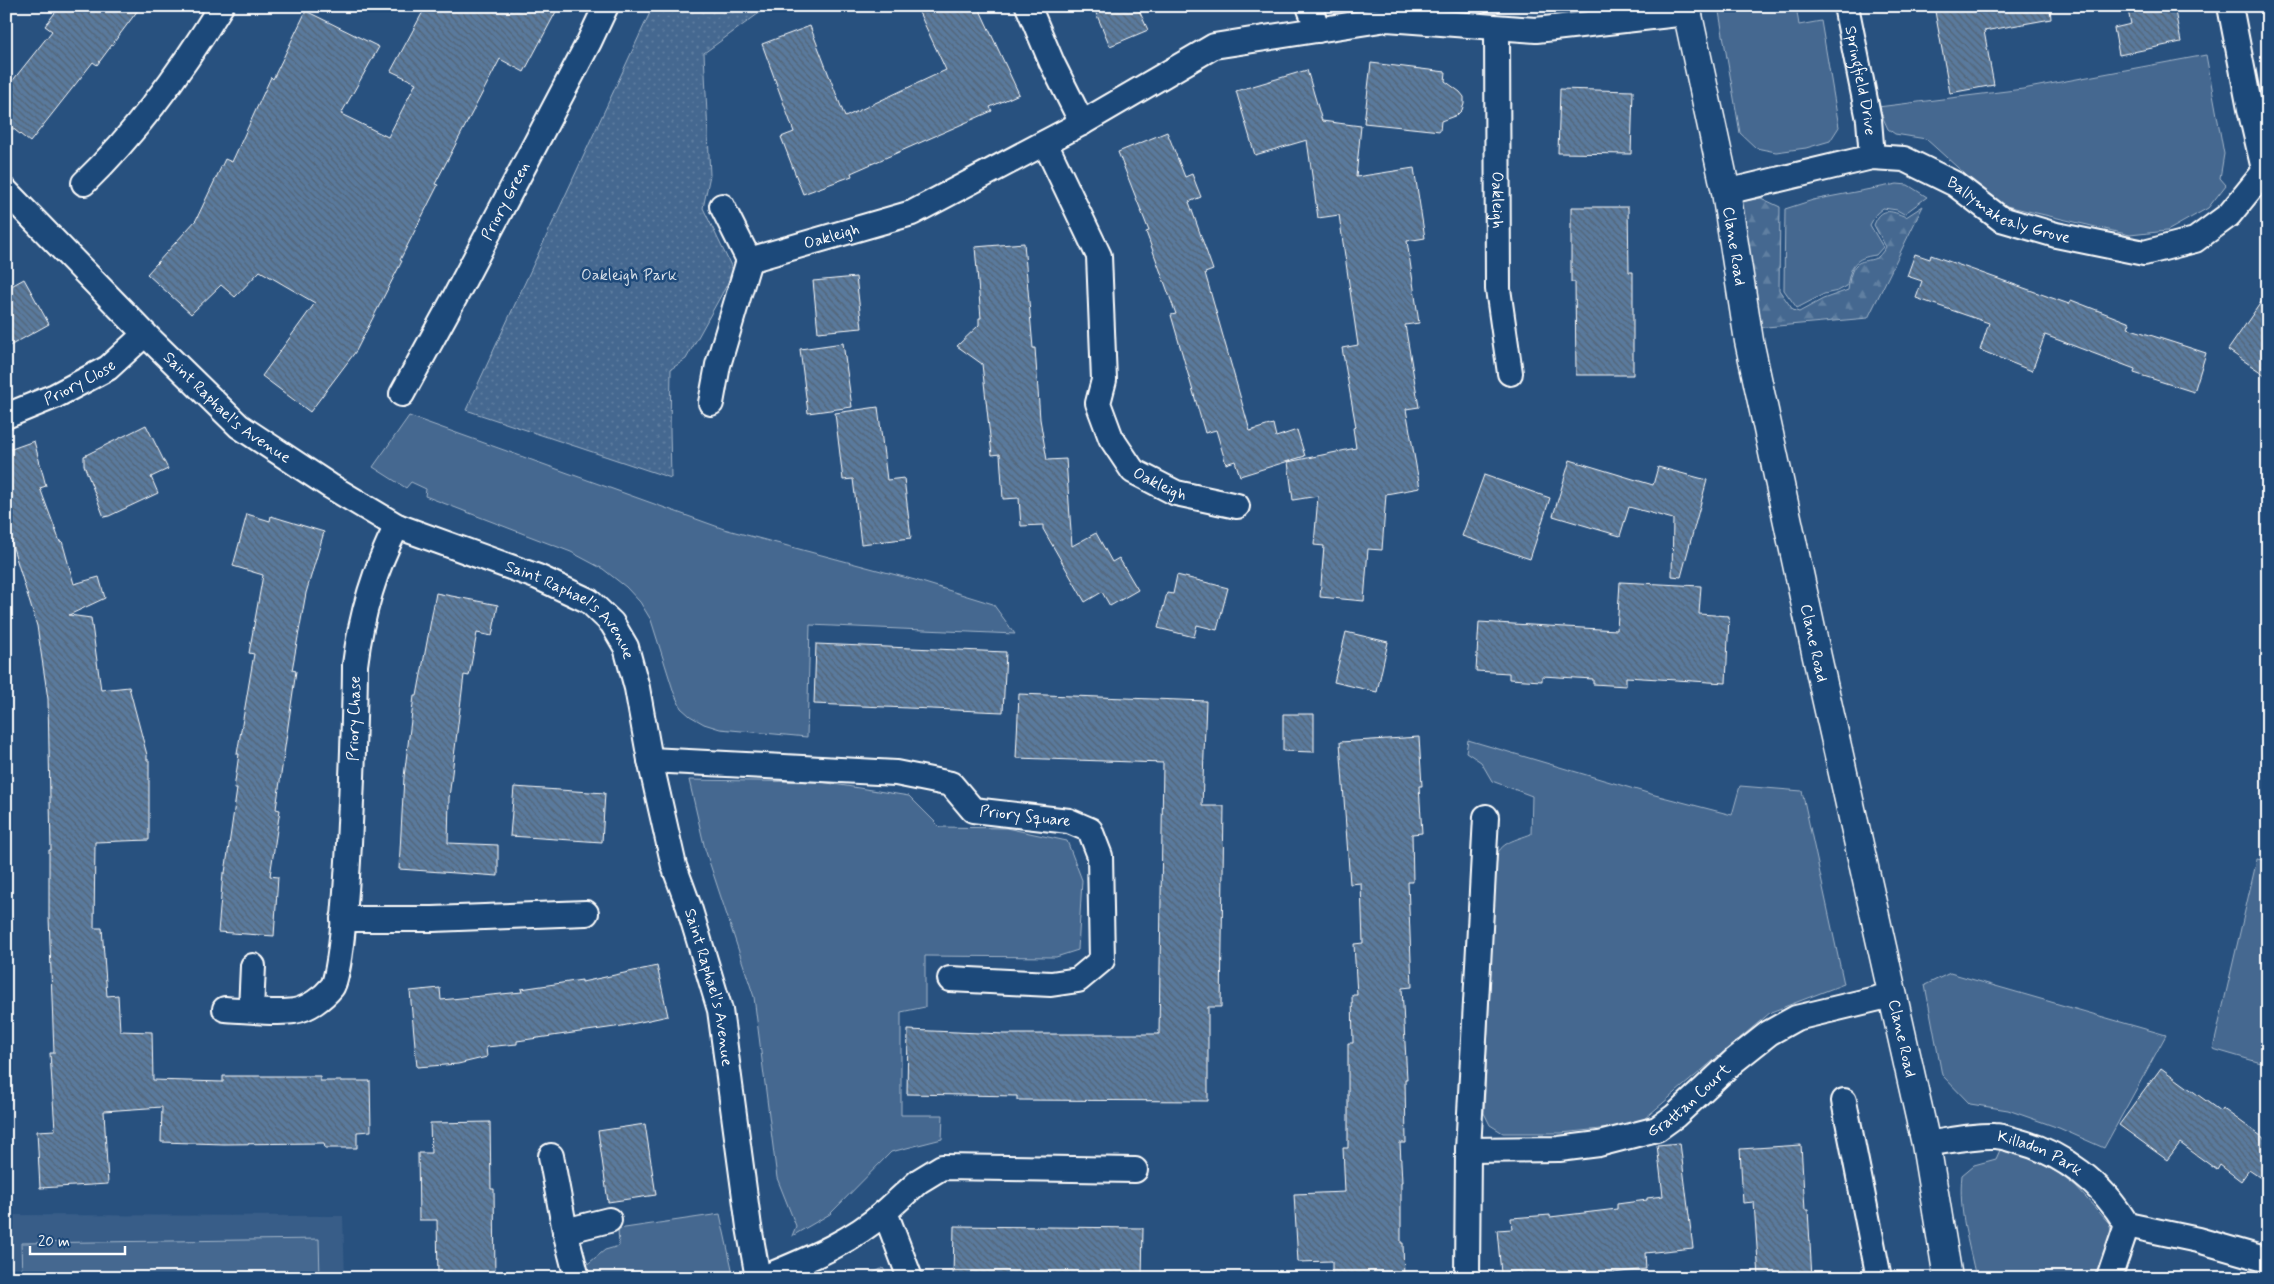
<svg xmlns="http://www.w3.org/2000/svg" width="2274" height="1284" font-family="Mynerve,sans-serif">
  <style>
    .built { fill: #375d88 }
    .green { fill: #446890; stroke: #a2b4c8 }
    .forest { fill: url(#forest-firs); stroke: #a2b4c8 }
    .park { fill: url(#park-dots); stroke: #a2b4c8 }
    .building { fill: url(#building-back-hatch); stroke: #fff }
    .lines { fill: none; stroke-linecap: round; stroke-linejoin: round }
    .street-casing { stroke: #fff; stroke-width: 28 }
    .secondary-casing { stroke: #fff; stroke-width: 31 }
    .street { stroke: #1f4a7a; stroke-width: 24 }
    .secondary { stroke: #1f4a7a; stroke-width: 28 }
    .labels { text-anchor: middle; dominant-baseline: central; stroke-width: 5; stroke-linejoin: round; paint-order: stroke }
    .street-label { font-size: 16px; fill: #fff; stroke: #1f4a7a }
    .park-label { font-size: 16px; fill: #dae1e9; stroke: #1f4a7a }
  </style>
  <defs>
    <pattern id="forest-firs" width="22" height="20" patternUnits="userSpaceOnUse" patternTransform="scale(1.25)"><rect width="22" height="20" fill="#446890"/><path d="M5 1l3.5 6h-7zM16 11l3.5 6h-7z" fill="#607fa1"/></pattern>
    <pattern id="park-dots" width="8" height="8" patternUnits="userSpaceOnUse" patternTransform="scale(1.25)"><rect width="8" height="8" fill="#446890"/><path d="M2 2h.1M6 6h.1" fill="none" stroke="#607fa1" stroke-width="1.8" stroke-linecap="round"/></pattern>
    <pattern id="building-back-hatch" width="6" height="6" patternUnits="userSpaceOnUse" patternTransform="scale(1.25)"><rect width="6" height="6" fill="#5a7a9d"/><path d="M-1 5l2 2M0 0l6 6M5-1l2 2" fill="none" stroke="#536374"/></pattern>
  </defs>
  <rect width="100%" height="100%" fill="#28517f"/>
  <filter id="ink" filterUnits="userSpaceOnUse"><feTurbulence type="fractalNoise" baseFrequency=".02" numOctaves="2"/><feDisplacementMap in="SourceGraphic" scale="10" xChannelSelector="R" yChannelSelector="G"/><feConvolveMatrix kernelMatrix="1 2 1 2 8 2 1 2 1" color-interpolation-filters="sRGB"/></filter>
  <g filter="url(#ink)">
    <path class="built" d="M 6,1215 L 343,1216 L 345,1278 L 6,1278 Z"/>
    <g class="green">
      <path d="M 1718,6 L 1796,6 L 1799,25 L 1821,21 L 1839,127 L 1830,141 L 1806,148 L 1776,152 L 1756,148 L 1740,133 Z"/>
      <path d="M 2206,55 L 2224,154 L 2220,178 L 2226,185 L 2208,208 L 2167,231 L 2130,235 L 1998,204 L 1926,139 L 1895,134 L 1888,129 L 1878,107 L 2023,89 Z"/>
      <path d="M 1897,184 L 1908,185 L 1927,197 L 1904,214 L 1897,210 L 1883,208 L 1876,214 L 1870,225 L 1883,247 L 1876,255 C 1854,258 1851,265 1847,286 L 1838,291 L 1824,294 L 1797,308 L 1784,290 L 1785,209 L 1813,200 Z"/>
      <path d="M 409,416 L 724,529 L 915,580 L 993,604 L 1015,634 L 810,625 L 807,737 L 720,729 L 704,724 L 690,716 L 681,708 L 674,693 L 651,620 L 640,602 L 626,587 L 603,569 L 571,552 L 425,496 L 426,489 L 411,482 L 406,488 L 373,467 Z"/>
      <path d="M 1468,740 L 1651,794 L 1732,815 L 1740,786 L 1802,791 L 1844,984 L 1771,1012 L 1644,1119 L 1620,1127 L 1561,1133 L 1503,1133 L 1490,1125 L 1484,1113 L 1496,858 C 1500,842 1516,840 1531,834 L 1532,796 L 1492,781 L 1481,762 L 1466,752 Z"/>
      <path d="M 689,780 L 821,782 L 909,796 L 940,827 L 1006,828 L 1067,841 L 1082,880 L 1078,950 L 1056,957 L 925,956 L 925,1007 L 901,1012 L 901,1115 L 943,1115 L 942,1139 L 891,1152 L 830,1214 L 792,1236 L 796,1226 L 777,1178 L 754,997 L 705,849 Z"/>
      <path d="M 2257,859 L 2268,861 L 2268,1065 L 2213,1049 Z"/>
      <path d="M 1950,973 L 2166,1035 L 2104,1148 L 2059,1128 L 2008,1110 L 1970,1104 L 1942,1075 L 1925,985 Z"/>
      <path d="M 2000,1150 L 2032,1159 L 2058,1173 L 2076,1187 L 2109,1223 L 2112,1233 L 2098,1278 L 1976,1278 C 1969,1244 1958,1210 1962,1175 L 1974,1165 L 1996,1159 Z"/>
      <path d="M 720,1214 L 734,1278 L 585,1278 L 585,1266 L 605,1250 L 619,1246 L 618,1229 Z"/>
      <path d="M 319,1239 L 320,1278 L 22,1278 L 21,1243 Z"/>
      <path d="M 883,1268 L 889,1278 L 863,1278 Z"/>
    </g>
    <path class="forest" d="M 1761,198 L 1780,207 L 1779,290 L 1793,310 L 1799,312 L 1823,299 L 1848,290 C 1849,285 1849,279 1851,274 C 1856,257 1868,263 1878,257 C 1881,254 1884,250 1886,247 L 1874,225 C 1881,207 1890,210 1906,217 L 1923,206 L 1868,318 L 1755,328 L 1737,203 Z"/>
    <path class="park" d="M 653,6 L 769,6 L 704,53 L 710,175 L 703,208 L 734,272 L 686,359 L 671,369 L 670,430 L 671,478 L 466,410 Z"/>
    <g class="building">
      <path d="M 60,6 L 141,6 L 97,65 L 93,62 L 30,142 L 6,123 L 6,89 L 52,31 L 45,26 Z"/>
      <path d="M 426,6 L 559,6 L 524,72 L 500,59 L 435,184 L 438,185 L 400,260 L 402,261 L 356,351 L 310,412 L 262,376 L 315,303 L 260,271 L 235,297 L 221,285 L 191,314 L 147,274 L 196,220 L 225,159 L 232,162 L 271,77 L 273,79 L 306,11 L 379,47 L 341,114 L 388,137 L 416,83 L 391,71 Z"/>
      <path d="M 916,6 L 978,6 L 1019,94 L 990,107 L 992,111 L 851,173 L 852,176 L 803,194 L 781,137 L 794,132 L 762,44 L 810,26 L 845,117 L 946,70 Z"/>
      <path d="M 1093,6 L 1137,6 L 1148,30 L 1110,46 Z"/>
      <path d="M 1934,6 L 2050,6 L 2051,19 L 1984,31 L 1994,85 L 1950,93 Z"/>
      <path d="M 2127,6 L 2174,6 L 2181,42 L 2119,55 L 2114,28 L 2131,24 Z"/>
      <path d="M 1371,63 L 1446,72 L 1445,81 L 1460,92 L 1464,97 L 1464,104 L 1462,110 L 1457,115 L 1441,121 L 1440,131 L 1364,123 Z"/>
      <path d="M 1307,70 L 1322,121 L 1361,126 L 1356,177 L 1414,168 L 1425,238 L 1407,241 L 1419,323 L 1405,325 L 1419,407 L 1406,409 L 1420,488 L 1386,494 L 1382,550 L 1368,549 L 1364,601 L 1320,597 L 1324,546 L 1314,545 L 1318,496 L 1293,500 L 1288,462 L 1356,448 L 1353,428 L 1356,427 L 1342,348 L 1358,345 L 1339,215 L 1318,218 L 1307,140 L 1255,155 L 1236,91 Z"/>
      <path d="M 1560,89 L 1633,91 L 1631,154 L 1558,153 Z"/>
      <path d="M 1167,132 L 1185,177 L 1192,174 L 1201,197 L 1189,202 L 1213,270 L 1205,273 L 1250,431 L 1273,424 L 1276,437 L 1297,430 L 1305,456 L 1240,476 L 1235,461 L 1226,464 L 1216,430 L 1205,433 L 1171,315 L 1176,314 L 1146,232 L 1149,231 L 1118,152 Z"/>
      <path d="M 1571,207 L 1628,207 L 1629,272 L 1633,272 L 1633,375 L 1576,375 L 1575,282 L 1571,282 Z"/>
      <path d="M 1024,243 L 1033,348 L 1035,348 L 1040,419 L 1047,460 L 1066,459 L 1072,546 L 1096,533 L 1112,562 L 1119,558 L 1138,590 L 1110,606 L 1102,592 L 1085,602 L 1043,529 L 1043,525 L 1021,526 L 1019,498 L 1003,499 L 1000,454 L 992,455 L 982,364 L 957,346 L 979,325 L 979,318 L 981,318 L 975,247 Z"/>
      <path d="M 1915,254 L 1930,259 L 1931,255 L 2069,304 L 2071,300 L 2130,323 L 2128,328 L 2206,353 L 2194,392 L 2134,373 L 2135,369 L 2045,335 L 2032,371 L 1980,350 L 1989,323 L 1916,298 L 1922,281 L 1907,276 Z"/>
      <path d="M 856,277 L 862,328 L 818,332 L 813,281 Z"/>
      <path d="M 24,279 L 49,324 L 6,348 L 6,289 Z"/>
      <path d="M 2268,292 L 2268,377 L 2228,350 Z"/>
      <path d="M 843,343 L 852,407 L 808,413 L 800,349 Z"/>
      <path d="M 878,407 L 887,480 L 904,478 L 911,538 L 861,544 L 853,479 L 843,480 L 835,413 Z"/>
      <path d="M 146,425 L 168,469 L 151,477 L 158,493 L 109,516 L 104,517 L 84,465 L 84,456 Z"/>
      <path d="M 34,441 L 46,486 L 40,488 L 60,542 L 62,541 L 74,584 L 99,577 L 105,598 L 69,615 L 91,618 L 101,690 L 129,687 L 147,755 L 147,760 L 149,760 L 149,840 L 95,842 L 94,928 L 102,928 L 107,996 L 118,995 L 120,1031 L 152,1032 L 153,1080 L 223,1082 L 223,1076 L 320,1076 L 320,1081 L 370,1081 L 371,1131 L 357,1132 L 357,1148 L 325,1148 L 324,1143 L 224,1144 L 161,1142 L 162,1107 L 104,1111 L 108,1184 L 40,1188 L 37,1131 L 55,1130 L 50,1053 L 54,1053 L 49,917 L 49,850 L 51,850 L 48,699 L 37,626 L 6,525 L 6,451 Z"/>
      <path d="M 1570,460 L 1653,485 L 1658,467 L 1707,480 L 1681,577 L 1672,576 L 1673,519 L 1629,507 L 1620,536 L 1553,516 Z"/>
      <path d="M 1484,475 L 1550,498 L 1530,559 L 1462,536 Z"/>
      <path d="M 247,514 L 270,521 L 271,516 L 324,532 L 306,593 L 292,670 L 296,671 L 276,809 L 280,810 L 270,876 L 278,877 L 274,936 L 218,932 L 223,873 L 225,873 L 237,789 L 234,789 L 239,754 L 237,754 L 254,654 L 249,653 L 263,575 L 233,566 Z"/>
      <path d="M 1177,575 L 1228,588 L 1217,630 L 1197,625 L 1194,637 L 1158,628 L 1167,593 L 1173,594 Z"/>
      <path d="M 1620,582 L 1701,586 L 1699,614 L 1729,616 L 1726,683 L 1626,677 L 1626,686 L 1593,684 L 1593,679 L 1542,676 L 1542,681 L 1509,679 L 1509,673 L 1476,671 L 1479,622 L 1617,630 Z"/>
      <path d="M 436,593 L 498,605 L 492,636 L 477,633 L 469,676 L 464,675 L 449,798 L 448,843 L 498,845 L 498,876 L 399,869 L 404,777 L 414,696 L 417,696 Z"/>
      <path d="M 1346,632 L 1388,642 L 1377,692 L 1334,682 Z"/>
      <path d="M 816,644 L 1006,652 L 1003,712 L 814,704 Z"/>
      <path d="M 1019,694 L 1206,701 L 1202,806 L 1224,806 L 1221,1007 L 1208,1007 L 1208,1101 L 1017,1100 L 1017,1096 L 907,1094 L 908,1030 L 1004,1034 L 1159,1034 L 1163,763 L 1016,758 Z"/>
      <path d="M 1283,714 L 1314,714 L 1314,752 L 1283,751 Z"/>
      <path d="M 1419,737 L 1422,786 L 1419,786 L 1422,833 L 1412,834 L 1413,882 L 1408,882 L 1412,987 L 1402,988 L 1407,1079 L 1405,1079 L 1406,1143 L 1400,1143 L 1402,1182 L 1401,1182 L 1401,1243 L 1403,1243 L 1404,1278 L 1332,1278 L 1332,1261 L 1298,1262 L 1294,1194 L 1345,1192 L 1343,1148 L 1348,1148 L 1348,1043 L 1353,1043 L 1352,995 L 1357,995 L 1354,944 L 1363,943 L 1361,883 L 1350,884 L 1340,742 Z"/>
      <path d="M 514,787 L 605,793 L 602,842 L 510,836 Z"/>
      <path d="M 657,966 L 668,1016 L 622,1026 L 517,1041 L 517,1044 L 486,1047 L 487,1057 L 458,1064 L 417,1067 L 410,991 L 440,988 L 441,1000 L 522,992 L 521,989 L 582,980 L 582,982 Z"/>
      <path d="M 2161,1068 L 2220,1111 L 2222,1108 L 2268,1141 L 2268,1183 L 2249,1170 L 2241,1181 L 2220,1165 L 2217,1170 L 2180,1143 L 2167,1160 L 2119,1125 Z"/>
      <path d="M 490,1122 L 491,1189 L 494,1189 L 495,1278 L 438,1276 L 437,1220 L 419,1220 L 418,1153 L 431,1153 L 430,1123 Z"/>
      <path d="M 645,1124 L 656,1195 L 608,1202 L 598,1131 Z"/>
      <path d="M 1680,1143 L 1693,1248 L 1645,1253 L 1646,1269 L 1573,1278 L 1521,1278 L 1520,1271 L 1501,1273 L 1497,1230 L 1512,1229 L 1511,1218 L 1550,1215 L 1550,1217 L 1617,1209 L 1617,1204 L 1647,1200 L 1647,1198 L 1663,1196 L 1657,1145 Z"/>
      <path d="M 1801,1145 L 1805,1210 L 1808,1210 L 1812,1278 L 1759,1278 L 1754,1202 L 1743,1203 L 1740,1149 Z"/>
      <path d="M 954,1226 L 1143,1228 L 1142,1278 L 953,1278 Z"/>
    </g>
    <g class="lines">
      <defs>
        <g id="street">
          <path d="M 1028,6 L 1052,63 L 1082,123"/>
          <path d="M 1309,6 L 1318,30"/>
          <path id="s1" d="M 1846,6 L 1869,120 L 1872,157"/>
          <path d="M 2230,6 L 2250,109 L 2264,169"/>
          <path id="s2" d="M 1497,28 L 1498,289 L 1510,373"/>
          <path id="s3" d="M 1045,143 L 1099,256 L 1104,380 L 1098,403 L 1111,438 L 1133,471 L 1176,493 L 1237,506"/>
          <path d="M 84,183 C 138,131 182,70 221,6"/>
          <path id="s4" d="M 6,191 L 145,334 L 239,426 L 330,486 L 397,526 L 538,577 L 589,601 L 612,623 L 626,647 L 637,688 L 650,760 L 674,866 L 689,907 L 720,1010 L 749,1227 L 758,1278"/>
          <path id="s5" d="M 1726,192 L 1872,157 L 1904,159 L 1955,184 L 2001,219 L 2056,235 L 2144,253 L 2195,240 L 2229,215 L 2268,167"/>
          <path d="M 722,206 L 749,260"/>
          <path id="s6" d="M 749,260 L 912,213 L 1082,123 L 1214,46 L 1387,19 L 1536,30 L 1687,13"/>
          <path id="s7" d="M 402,394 L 455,297 L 589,42 L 606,6"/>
          <path d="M 711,403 L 718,365 L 749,260"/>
          <path id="s8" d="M 6,416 L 55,396 L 108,368 L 145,334"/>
          <path id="s9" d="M 650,760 L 896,773 L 951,784 L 973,810 L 1069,821 L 1090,830 L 1100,856 L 1102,960 L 1078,980 L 1051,984 L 950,979"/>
          <path d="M 343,919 L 433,919 L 586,913"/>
          <path id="s10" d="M 225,1009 C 243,1010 277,1014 294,1011 C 308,1009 323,998 332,987 C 348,967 355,706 355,665 C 361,616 374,570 397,526"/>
          <path d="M 251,1010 L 253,966"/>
          <path d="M 1844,1101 L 1879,1278"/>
          <path id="s11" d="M 1926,1144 C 1948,1141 1972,1135 1994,1136 C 2002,1136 2010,1139 2017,1141 C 2063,1153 2103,1184 2127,1225 L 2198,1240 L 2268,1260"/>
          <path id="s12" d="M 1468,1150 L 1559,1149 L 1599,1144 L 1657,1129 L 1675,1116 L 1735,1060 L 1769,1033 L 1796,1018 L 1892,995"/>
          <path d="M 551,1156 L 565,1231 L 577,1278"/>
          <path d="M 885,1212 L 919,1181 L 942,1167 L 1135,1170"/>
          <path d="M 565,1231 L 609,1220"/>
          <path d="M 763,1278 C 806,1260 850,1243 885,1212 L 910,1278"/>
          <path d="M 1467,1278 L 1468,1150 L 1486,817"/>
          <path d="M 2109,1278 L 2127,1225"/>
        </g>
        <g id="secondary">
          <path id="s13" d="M 1686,6 L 1726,192 L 1749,341 L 1817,657 L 1926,1144 L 1948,1278"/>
        </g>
      </defs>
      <use href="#street" class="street-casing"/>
      <use href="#secondary" class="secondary-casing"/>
      <use href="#street" class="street"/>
      <use href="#secondary" class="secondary"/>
    </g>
  </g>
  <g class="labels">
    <g class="street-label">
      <text stroke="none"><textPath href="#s1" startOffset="76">Springfield Drive</textPath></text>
      <text stroke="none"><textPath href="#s7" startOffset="219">Priory Green</textPath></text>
      <text stroke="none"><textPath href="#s2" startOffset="172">Oakleigh</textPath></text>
      <text stroke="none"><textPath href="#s5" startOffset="300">Ballymakealy Grove</textPath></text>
      <text stroke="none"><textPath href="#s6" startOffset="86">Oakleigh</textPath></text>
      <text stroke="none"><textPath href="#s13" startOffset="245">Clane Road</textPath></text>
      <text stroke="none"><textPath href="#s8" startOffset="81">Priory Close</textPath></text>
      <text stroke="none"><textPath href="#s4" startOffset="310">Saint Raphael's Avenue</textPath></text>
      <text stroke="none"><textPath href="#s3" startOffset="380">Oakleigh</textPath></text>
      <text stroke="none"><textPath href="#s4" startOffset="715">Saint Raphael's Avenue</textPath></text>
      <text stroke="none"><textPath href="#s13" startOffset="650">Clane Road</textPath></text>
      <text stroke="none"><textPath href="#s10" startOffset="385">Priory Chase</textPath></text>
      <text stroke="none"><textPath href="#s9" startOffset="389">Priory Square</textPath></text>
      <text stroke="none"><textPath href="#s4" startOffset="1135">Saint Raphael's Avenue</textPath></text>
      <text stroke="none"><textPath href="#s13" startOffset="1055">Clane Road</textPath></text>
      <text stroke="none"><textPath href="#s12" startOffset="234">Grattan Court</textPath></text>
      <text stroke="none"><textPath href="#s11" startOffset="118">Killadon Park</textPath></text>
    </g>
    <g class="park-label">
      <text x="629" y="275">Oakleigh Park</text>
    </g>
  </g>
  <rect width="2274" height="1284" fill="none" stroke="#1f4a7a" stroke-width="25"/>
  <rect x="12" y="12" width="2249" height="1259" fill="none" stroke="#fff" stroke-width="2" filter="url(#ink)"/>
  <path d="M30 1246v8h95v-8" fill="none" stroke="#ffffff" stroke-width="2.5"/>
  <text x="38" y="1246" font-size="15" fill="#ffffff" stroke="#1f4a7a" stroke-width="4" paint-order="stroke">20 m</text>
</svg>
